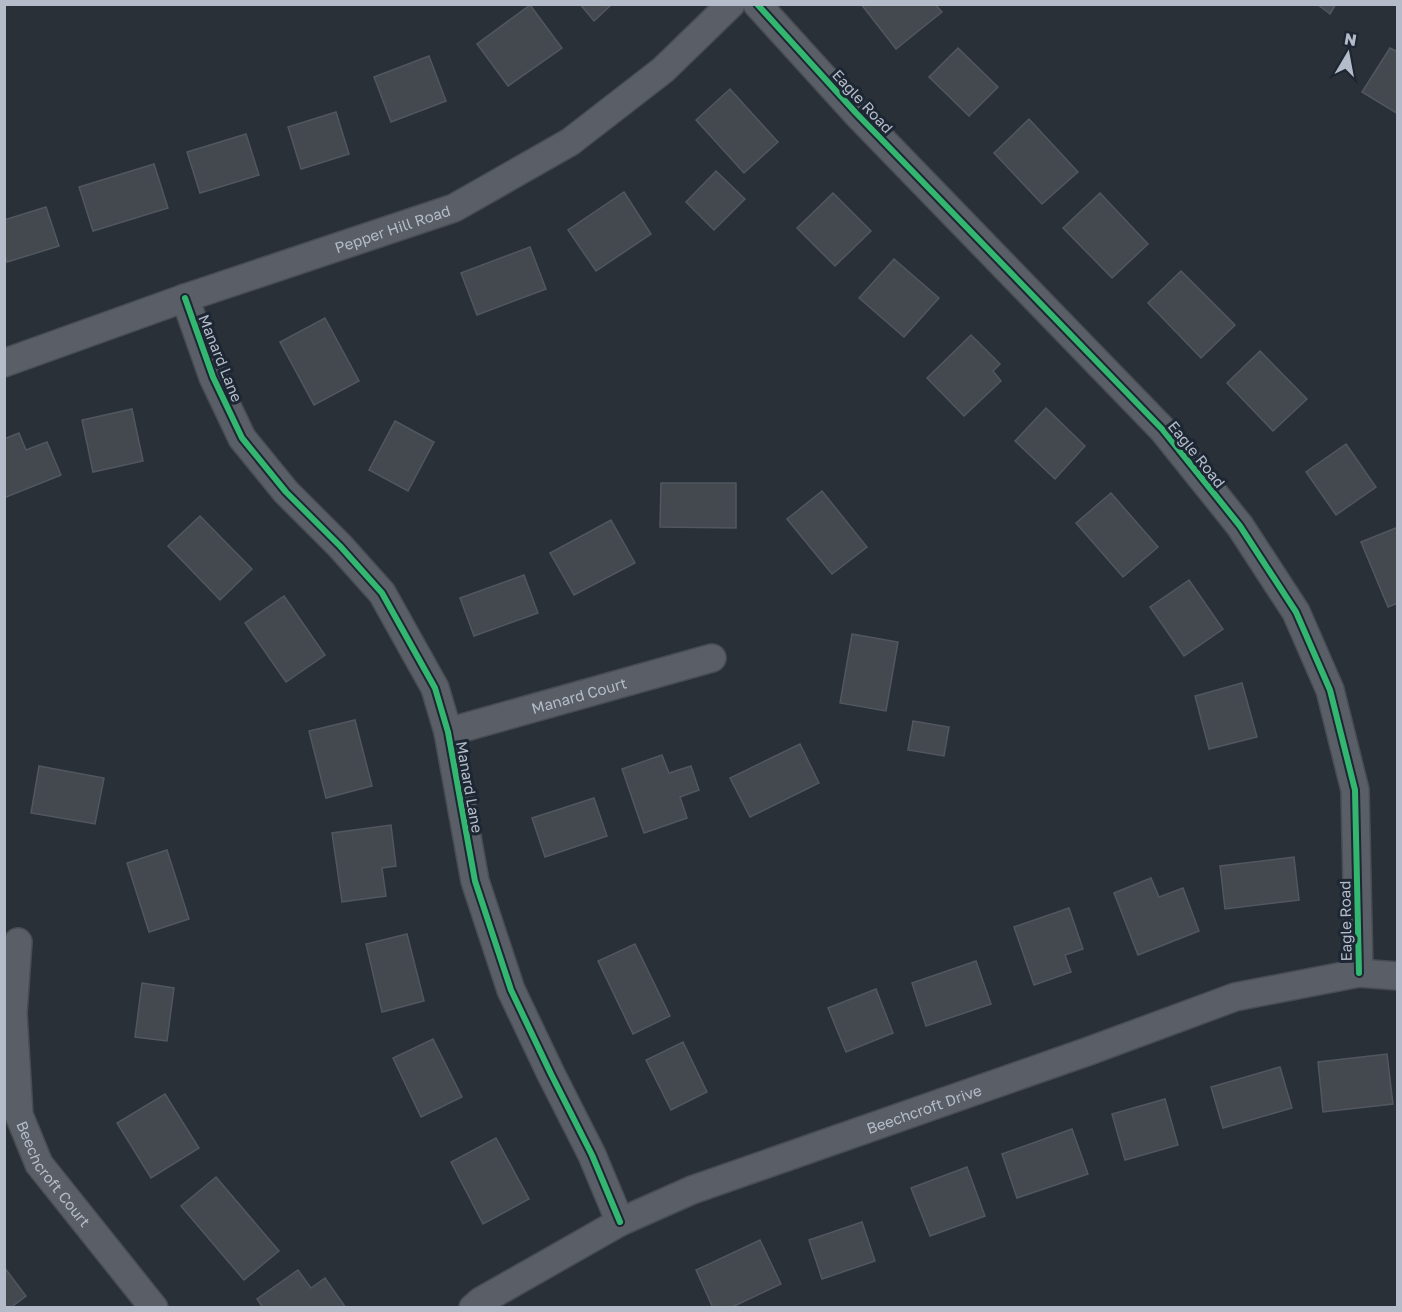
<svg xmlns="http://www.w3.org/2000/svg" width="1402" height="1312" font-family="'Golos Text',sans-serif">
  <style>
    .building { fill: #444950; stroke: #52575f; stroke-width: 1.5 }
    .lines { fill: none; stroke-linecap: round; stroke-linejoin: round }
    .street-casing { stroke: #484c53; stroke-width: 30 }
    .street { stroke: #5a5e66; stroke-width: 27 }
    .cycleway-casing { stroke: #1d2633; stroke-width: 10 }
    .cycleway { stroke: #33b770; stroke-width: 6 }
    .labels { text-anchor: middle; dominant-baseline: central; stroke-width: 6; stroke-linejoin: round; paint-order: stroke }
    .street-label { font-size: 15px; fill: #b4bcc9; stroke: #1d2633 }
  </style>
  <rect width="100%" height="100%" fill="#2a3038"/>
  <g class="building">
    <path d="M 580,4 L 612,4 L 594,21 Z"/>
    <path d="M 861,4 L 935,4 L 942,12 L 896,49 Z"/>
    <path d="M 1317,4 L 1336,4 L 1330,14 Z"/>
    <path d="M 530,5 L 562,48 L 508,86 L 477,44 Z"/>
    <path d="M 958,48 L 998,87 L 969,116 L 929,77 Z"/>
    <path d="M 1390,48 L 1398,52 L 1398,114 L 1362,92 Z"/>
    <path d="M 429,56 L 446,101 L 391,122 L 374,77 Z"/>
    <path d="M 730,89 L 778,142 L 744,173 L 696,120 Z"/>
    <path d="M 336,112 L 349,154 L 301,169 L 288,127 Z"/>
    <path d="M 1029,119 L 1078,172 L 1042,204 L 994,153 Z"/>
    <path d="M 246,134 L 259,175 L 200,193 L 187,152 Z"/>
    <path d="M 154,164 L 168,208 L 93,231 L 79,187 Z"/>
    <path d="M 716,171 L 745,199 L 714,230 L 686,202 Z"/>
    <path d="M 624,192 L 651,234 L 596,271 L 568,230 Z"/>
    <path d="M 833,193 L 871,231 L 835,266 L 797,228 Z"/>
    <path d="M 1100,193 L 1148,244 L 1112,278 L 1063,228 Z"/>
    <path d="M 46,207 L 59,246 L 7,262 L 4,253 L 4,220 Z"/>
    <path d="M 530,247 L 546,289 L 477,315 L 461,273 Z"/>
    <path d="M 894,259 L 939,298 L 904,337 L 859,298 Z"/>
    <path d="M 1181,271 L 1235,325 L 1201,358 L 1148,303 Z"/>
    <path d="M 325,318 L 359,381 L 314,405 L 280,342 Z"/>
    <path d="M 971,335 L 1000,364 L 993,371 L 1001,381 L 964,416 L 927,378 Z"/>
    <path d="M 1260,351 L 1307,399 L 1273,431 L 1227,383 Z"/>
    <path d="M 1046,408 L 1085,446 L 1055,479 L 1015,441 Z"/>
    <path d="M 132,409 L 143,461 L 93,472 L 82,420 Z"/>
    <path d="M 395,421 L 434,442 L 408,491 L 369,470 Z"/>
    <path d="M 19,433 L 26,450 L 47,442 L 61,475 L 4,498 L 4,439 Z"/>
    <path d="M 1346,444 L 1376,487 L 1336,515 L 1306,472 Z"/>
    <path d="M 661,483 L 736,483 L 736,528 L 660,527 Z"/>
    <path d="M 822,491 L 867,547 L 832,574 L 787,519 Z"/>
    <path d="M 1111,493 L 1158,547 L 1123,577 L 1076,523 Z"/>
    <path d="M 200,516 L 252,569 L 220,600 L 168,546 Z"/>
    <path d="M 611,520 L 635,563 L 574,595 L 550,553 Z"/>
    <path d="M 1398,527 L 1398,603 L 1388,607 L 1361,542 Z"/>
    <path d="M 524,575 L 538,613 L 474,636 L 460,598 Z"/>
    <path d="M 1189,580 L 1223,629 L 1184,656 L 1150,607 Z"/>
    <path d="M 284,596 L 325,655 L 286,682 L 245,623 Z"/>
    <path d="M 852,634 L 898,642 L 886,711 L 840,703 Z"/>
    <path d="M 1242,683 L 1257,737 L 1209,749 L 1195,696 Z"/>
    <path d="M 355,720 L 372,786 L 326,798 L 309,731 Z"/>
    <path d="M 913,721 L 949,727 L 944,756 L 908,750 Z"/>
    <path d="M 800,744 L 819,783 L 750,817 L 730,778 Z"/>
    <path d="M 662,755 L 669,773 L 691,766 L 699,790 L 680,797 L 687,818 L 644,833 L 622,769 Z"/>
    <path d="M 39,766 L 104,778 L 95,824 L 31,813 Z"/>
    <path d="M 594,798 L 607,836 L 545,857 L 532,818 Z"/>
    <path d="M 391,825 L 396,866 L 382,868 L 386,896 L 342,902 L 332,833 Z"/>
    <path d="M 167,850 L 189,919 L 149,932 L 127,863 Z"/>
    <path d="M 1294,857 L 1299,900 L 1225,909 L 1220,866 Z"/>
    <path d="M 1151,878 L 1159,897 L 1183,888 L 1199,931 L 1138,955 L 1114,893 Z"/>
    <path d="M 1069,908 L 1083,949 L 1065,955 L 1071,972 L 1034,985 L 1014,927 Z"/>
    <path d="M 407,934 L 424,1001 L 382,1012 L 366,944 Z"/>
    <path d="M 635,944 L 670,1016 L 633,1034 L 598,961 Z"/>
    <path d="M 976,961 L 991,1004 L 926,1026 L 912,983 Z"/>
    <path d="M 142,983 L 174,988 L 167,1041 L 135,1037 Z"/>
    <path d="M 876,989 L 893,1033 L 846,1052 L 828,1008 Z"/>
    <path d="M 433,1039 L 462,1097 L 421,1117 L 393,1058 Z"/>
    <path d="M 683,1042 L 707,1092 L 671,1110 L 646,1060 Z"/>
    <path d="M 1387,1054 L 1393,1104 L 1323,1112 L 1318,1062 Z"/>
    <path d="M 1280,1067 L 1292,1108 L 1223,1128 L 1211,1087 Z"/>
    <path d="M 165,1094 L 199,1148 L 151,1178 L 117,1123 Z"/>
    <path d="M 1165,1099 L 1178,1145 L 1125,1160 L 1112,1114 Z"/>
    <path d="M 1072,1129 L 1088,1174 L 1017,1198 L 1002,1154 Z"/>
    <path d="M 496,1138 L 529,1199 L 483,1224 L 451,1162 Z"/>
    <path d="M 967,1167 L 985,1216 L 930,1236 L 911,1188 Z"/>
    <path d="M 216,1177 L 279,1251 L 244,1280 L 181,1206 Z"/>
    <path d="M 862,1222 L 875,1261 L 822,1279 L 809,1240 Z"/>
    <path d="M 760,1240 L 781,1284 L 730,1308 L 713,1308 L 696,1270 Z"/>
    <path d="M 4,1267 L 26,1296 L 10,1308 L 4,1308 Z"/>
    <path d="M 298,1270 L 311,1288 L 325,1278 L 346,1308 L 263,1308 L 257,1299 Z"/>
  </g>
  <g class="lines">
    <defs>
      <g id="street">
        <path d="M 757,4 L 856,113 L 1163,430 L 1240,526 L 1296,612 L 1330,690 L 1355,790 L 1359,973"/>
        <path d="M 185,298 L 213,377 L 242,438 L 286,492 L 340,546 L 382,593 L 435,688 L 448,732 L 475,881 L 511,990 L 551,1074 L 592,1155 L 620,1222"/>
        <path id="s1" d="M 4,363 L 185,298 L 454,208 L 570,142 L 663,70 L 731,4"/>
        <path id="s2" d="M 448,732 L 712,658"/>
        <path id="s3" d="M 18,942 L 13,1013 L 19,1115 L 39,1164 L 154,1308"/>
        <path id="s4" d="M 473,1308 L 481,1301 L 620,1222 L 692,1190 L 1089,1051 L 1235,997 L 1359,973 L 1398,976"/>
      </g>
    </defs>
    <use href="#street" class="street-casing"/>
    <use href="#street" class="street"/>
    <defs>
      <g id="cycleway">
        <path d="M 757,4 L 856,113 L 1163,430 L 1240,526 L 1296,612 L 1330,690 L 1355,790 L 1359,973"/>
        <path d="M 185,298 L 213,377 L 242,438 L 286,492 L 340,546 L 382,593 L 435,688 L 448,732 L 475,881 L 511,990 L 551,1074 L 592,1155 L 620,1222"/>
      </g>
    </defs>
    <use href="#cycleway" class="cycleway-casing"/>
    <use href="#cycleway" class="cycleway"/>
  </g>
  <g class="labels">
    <g class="street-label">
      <text transform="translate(863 101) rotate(47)">Eagle Road</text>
      <text stroke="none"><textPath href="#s1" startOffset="411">Pepper Hill Road</textPath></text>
      <text transform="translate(221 358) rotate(68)">Manard Lane</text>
      <text transform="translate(1197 454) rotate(51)">Eagle Road</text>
      <text stroke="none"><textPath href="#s2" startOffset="136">Manard Court</textPath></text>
      <text transform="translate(470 787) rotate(80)">Manard Lane</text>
      <text transform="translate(1345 921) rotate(-91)">Eagle Road</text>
      <text stroke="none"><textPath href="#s4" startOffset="495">Beechcroft Drive</textPath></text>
      <text stroke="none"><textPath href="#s3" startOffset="242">Beechcroft Court</textPath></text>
    </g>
  </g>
  <rect width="1402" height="1312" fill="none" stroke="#b4bcc9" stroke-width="12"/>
  <g transform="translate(1348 54) rotate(10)" stroke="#1d2633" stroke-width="4.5" paint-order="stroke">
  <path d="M0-4.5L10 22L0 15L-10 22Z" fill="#b4bcc9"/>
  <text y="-9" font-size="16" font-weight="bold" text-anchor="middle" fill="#b4bcc9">N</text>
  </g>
</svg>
